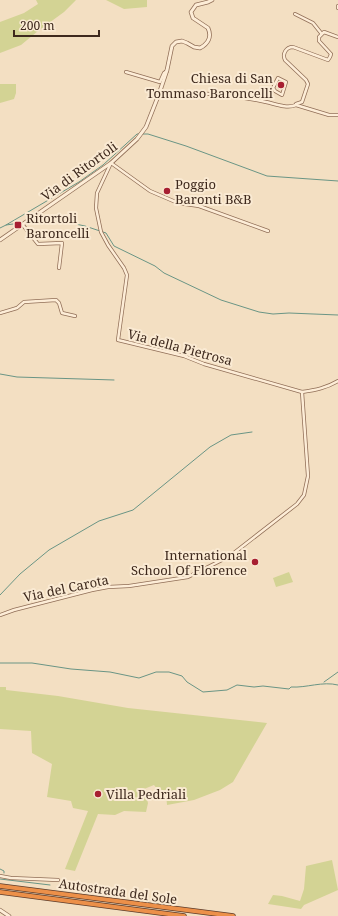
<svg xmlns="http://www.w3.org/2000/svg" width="338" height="916" font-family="'Noto Serif',serif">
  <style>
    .green { fill: #d3d394 }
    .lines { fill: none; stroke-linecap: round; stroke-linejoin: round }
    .stream { stroke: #6a9585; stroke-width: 1 }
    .minor-casing { stroke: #906e57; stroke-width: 4 }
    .tertiary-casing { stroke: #906e57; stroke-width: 4.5 }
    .motorway-casing { stroke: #5d3c2b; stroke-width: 5.5 }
    .minor { stroke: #fdedd7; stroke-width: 2.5 }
    .tertiary { stroke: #fdedd7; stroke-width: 3 }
    .motorway { stroke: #ec9049; stroke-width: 4 }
    .poi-dot { fill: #a71f31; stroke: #faead3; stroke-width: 1.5 }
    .labels { text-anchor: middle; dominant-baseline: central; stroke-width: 4; stroke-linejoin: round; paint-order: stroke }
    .poi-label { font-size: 13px; fill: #3e291d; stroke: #faead3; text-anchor: start }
    .street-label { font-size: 13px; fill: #3e291d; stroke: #faead3 }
  </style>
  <rect width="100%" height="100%" fill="#f3dfc2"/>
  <g class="green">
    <path d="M 36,0 L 76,0 L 64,12 L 38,31 L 21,45 L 0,53 L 0,22 L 24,13 L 38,4 Z"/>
    <path d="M 106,0 L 147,0 L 147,7 L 124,9 Z"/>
    <path d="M 0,84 L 16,84 L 16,93 L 14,99 L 0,103 Z"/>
    <path d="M 289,572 L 293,582 L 276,587 L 273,578 Z"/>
    <path d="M 0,687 L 6,687 L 6,690 L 58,696 L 128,708 L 267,723 L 233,782 L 220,790 L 194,800 L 167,805 L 166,793 L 160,793 L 154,785 L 144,789 L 148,803 L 146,812 L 124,811 L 115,815 L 98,814 L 75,871 L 65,869 L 88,811 L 73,808 L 71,801 L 47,797 L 52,764 L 32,753 L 31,731 L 0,729 Z"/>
    <path d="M 332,860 L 338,890 L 304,905 L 301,909 L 268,904 L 273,895 L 282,896 L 300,901 L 304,889 L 306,866 Z"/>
  </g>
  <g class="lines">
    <g class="stream">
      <path d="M 142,134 L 148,134 L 186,146 L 267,176 L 338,181"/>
      <path d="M 28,223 L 61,221 L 85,226 L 106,233 L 114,246 L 155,266 L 164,273 L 221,300 L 259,312 L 273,314 L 289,313 L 338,315"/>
      <path d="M 6,225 L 79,182 L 103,165 L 137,134 L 139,134"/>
      <path d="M 0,228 L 6,225 L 20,223"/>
      <path d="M 0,374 L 17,377 L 114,380"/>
      <path d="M 0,595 L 20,574 L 49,550 L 99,521 L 133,510 L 210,447 L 231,435 L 252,432"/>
      <path d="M 0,663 L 32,663 L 71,669 L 110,672 L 139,678 L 156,672 L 169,672 L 182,676 L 187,682 L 203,692 L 227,690 L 237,685 L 254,687 L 263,686 L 289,689 L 291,687 C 307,688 322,681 338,685"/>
      <path d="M 324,682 L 338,672"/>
      <path d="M 0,869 L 4,871 L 4,873"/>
      <path d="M 0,879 L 50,885"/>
      <path d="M 68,886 L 81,890"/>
    </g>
    <defs>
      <g id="minor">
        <path d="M 338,6 L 338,8"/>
        <path d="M 295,14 L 313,23 L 321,33"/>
        <path d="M 126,72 L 160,82 L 164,73 L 167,71"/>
        <path d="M 278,78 L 286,82 L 282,95 L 275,91 L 273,88 Z"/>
        <path d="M 158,91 L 159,94 C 197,91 229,94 266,102 C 275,104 287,109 296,105 L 329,115 L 338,115"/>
        <path d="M 296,104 L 302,102 L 308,84 L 306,80 L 285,60 C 282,54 286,47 293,47 L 328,60 L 330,57 L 331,54 L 319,41 L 319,37 L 324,32 L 338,37"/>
        <path d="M 22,224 L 38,244 L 62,243 L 59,268"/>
        <path d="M 268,231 L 199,206 L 178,203 L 150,191 L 111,163 L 97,193 L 96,208 L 101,232 L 108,245 L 124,268 L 127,275 L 118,340 L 184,356 L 204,364 L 302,392 C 316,390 326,388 338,381"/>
        <path d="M 0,313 L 17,308 L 24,302 L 56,300 L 59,303 L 62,313 L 75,316"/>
        <path d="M 0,615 L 14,610 L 92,590 L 108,587 L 129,586 L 188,577 L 230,556 L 297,504 L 304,495 L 308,476 L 302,392"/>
        <path d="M 0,876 L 11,878 L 58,880"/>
      </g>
      <g id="tertiary">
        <path d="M 0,240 L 111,163 L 137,139 L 146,127 L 159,94 L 167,70 L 172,46 L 176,42 L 182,41 L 187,43 L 194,47 L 200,48 C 208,44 212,37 208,28 L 193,18 L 191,12 L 196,5 L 208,2 L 212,0"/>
        <path d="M 0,910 L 9,916"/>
      </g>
      <g id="motorway">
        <path d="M 0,886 L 233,916"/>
        <path d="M 0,892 L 184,916"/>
      </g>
    </defs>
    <use href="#minor" class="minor-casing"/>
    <use href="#tertiary" class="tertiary-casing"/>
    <use href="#motorway" class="motorway-casing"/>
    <use href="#minor" class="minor"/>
    <use href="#tertiary" class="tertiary"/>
    <use href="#motorway" class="motorway"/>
  </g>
  <g class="poi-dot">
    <circle cx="281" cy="85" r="4"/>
    <circle cx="167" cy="191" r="4"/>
    <rect x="14" y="221" width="8" height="8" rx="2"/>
    <circle cx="255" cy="562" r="4"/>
    <circle cx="98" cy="794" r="4"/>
  </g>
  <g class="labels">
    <g class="poi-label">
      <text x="273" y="78" text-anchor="end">Chiesa di San<tspan x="273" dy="15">Tommaso Baroncelli</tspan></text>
      <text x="175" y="184">Poggio<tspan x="175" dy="15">Baronti B&amp;B</tspan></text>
      <text x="26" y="218">Ritortoli<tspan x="26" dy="15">Baroncelli</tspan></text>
      <text x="247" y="555" text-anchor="end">International<tspan x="247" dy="15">School Of Florence</tspan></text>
      <text x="106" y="794">Villa Pedriali</text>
    </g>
    <g class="street-label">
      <text transform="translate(79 171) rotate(-36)">Via di Ritortoli</text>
      <text transform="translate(180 347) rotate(15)">Via della Pietrosa</text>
      <text transform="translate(66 588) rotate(-12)">Via del Carota</text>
      <text transform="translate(118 891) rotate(8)">Autostrada del Sole</text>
    </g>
  </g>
  <path d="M14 30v6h85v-6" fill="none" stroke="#3e291d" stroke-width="2"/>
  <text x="20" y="30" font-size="12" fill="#3e291d" stroke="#faead3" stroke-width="3" paint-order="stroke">200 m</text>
</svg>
